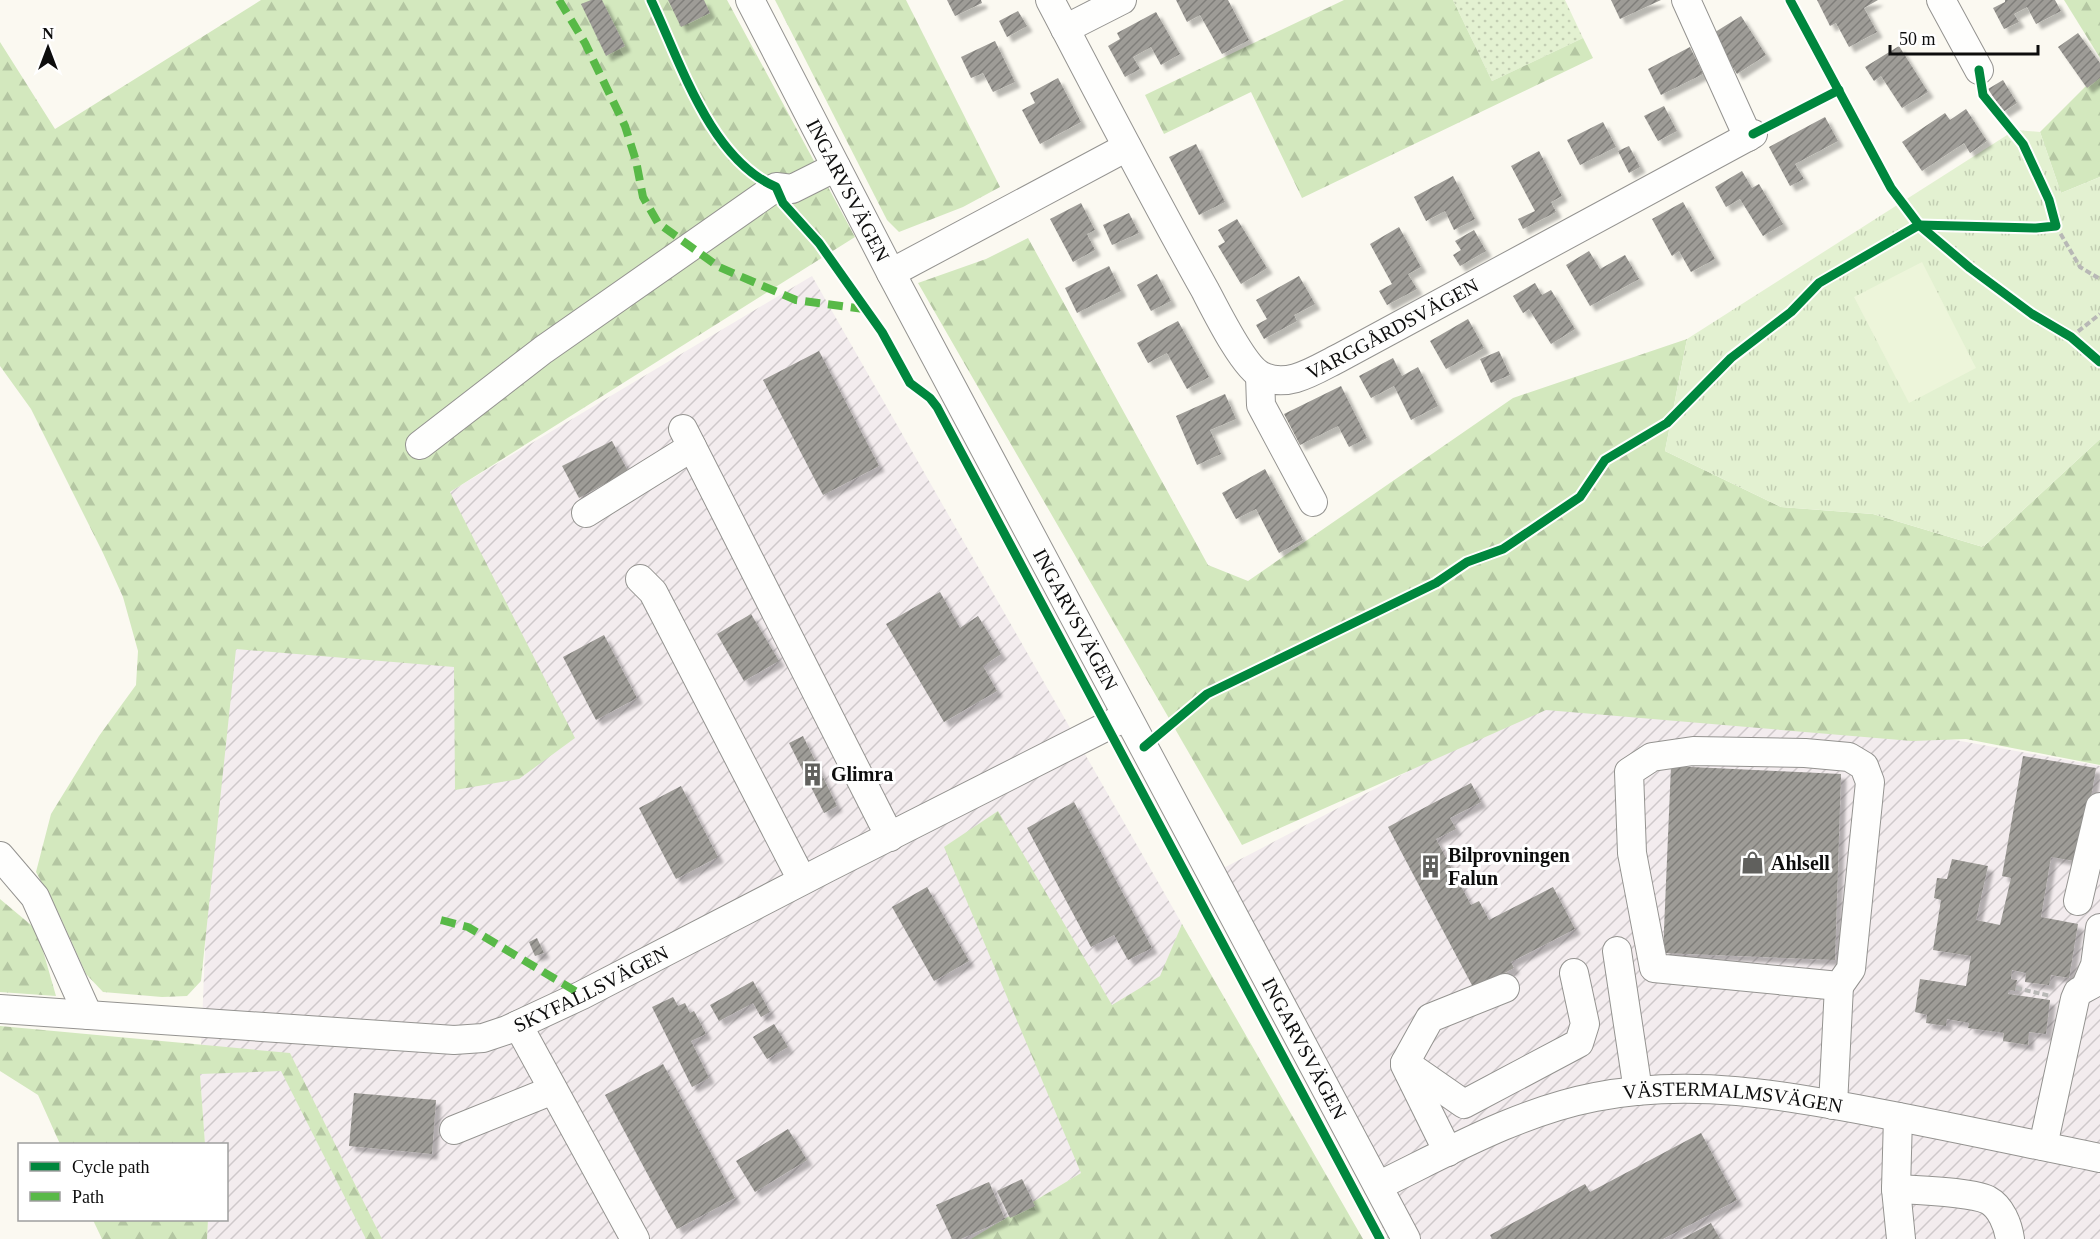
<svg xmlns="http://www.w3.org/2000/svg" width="2100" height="1239" font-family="'Times New Roman',serif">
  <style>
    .industrial { fill: url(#industrial-furrows) }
    .grass { fill: url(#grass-dots) }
    .forest { fill: url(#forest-firs) }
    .park { fill: url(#park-tufts) }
    .pitch { fill: #edf5da }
    .building { fill: url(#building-hatch); filter: url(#shadow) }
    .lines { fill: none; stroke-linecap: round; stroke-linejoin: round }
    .minor-casing { stroke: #949390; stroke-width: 30 }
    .path { stroke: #b8b8b6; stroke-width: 4; stroke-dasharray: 6 3; stroke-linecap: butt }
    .minor { stroke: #fefefd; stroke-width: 28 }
    .quiet { stroke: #58b947; stroke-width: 8; stroke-dasharray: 15 8; stroke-linecap: butt }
    .cycleway-casing { stroke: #fff; stroke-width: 13 }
    .cycleway { stroke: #00873e; stroke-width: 9 }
    .labels { text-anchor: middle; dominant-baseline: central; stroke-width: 6; stroke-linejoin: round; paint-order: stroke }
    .street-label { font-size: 20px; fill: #0d0d0d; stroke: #fff }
    .poi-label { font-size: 20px; font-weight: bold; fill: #0d0d0d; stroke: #fff; text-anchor: start }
  </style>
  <defs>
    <pattern id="industrial-furrows" width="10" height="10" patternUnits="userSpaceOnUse" patternTransform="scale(1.5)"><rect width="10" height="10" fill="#f3ecee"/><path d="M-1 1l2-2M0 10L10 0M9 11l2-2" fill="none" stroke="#cfc9cb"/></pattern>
    <pattern id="grass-dots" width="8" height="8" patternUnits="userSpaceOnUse" patternTransform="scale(1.5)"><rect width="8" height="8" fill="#e3f1d1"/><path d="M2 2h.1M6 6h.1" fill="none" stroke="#c2cdb2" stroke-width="1.8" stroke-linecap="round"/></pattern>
    <pattern id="forest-firs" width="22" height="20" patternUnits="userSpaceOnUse" patternTransform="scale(1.5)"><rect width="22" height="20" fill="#d3e8be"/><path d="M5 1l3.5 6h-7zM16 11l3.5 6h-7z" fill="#b4c6a2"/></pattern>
    <pattern id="park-tufts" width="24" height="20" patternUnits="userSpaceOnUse" patternTransform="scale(1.5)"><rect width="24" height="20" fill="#e3f1d1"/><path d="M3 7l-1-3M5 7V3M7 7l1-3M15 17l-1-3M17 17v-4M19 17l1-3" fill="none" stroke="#c2cdb2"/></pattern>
    <pattern id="building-hatch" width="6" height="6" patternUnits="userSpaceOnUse" patternTransform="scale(1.5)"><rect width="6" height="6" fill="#9e9c97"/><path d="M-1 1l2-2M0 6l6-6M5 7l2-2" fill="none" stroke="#7f7e7a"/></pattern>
    <filter id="shadow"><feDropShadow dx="5.5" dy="5.5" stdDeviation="1.5" flood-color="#0004"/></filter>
  </defs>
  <rect width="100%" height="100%" fill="#fbf9f1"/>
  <g class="industrial">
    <path d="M 812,276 L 1182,924 L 1081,1173 L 971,1239 L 207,1239 L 208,1220 L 226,1220 L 226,1144 L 205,1144 L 200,1073 L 218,630 Z"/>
    <path d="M 1552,696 L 1905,731 L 2100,766 L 2100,1239 L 1388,1239 L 1214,873 Z"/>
  </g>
  <path class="grass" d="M 1453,0 L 1565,0 L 1583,38 L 1492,81 Z"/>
  <g class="forest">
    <path d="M 261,0 L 727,0 L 855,237 L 450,492 L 575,738 L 519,779 L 455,790 L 454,667 L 236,649 L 201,981 L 187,996 L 162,997 L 103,992 L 86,974 L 58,912 L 36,872 L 51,814 L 99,736 L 136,685 L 138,651 L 123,597 L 103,553 L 31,409 L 0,366 L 0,42 L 55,129 Z"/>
    <path d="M 775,0 L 906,0 L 1000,187 L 963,207 L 899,232 L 887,220 Z"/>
    <path d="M 1344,0 L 1453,0 L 1492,81 L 1583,38 L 1593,58 L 1302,198 L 1251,92 L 1164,134 L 1145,95 Z"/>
    <path d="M 2064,0 L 2100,0 L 2100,58 Z"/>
    <path d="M 2100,72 L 2100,177 L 2061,193 L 2040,132 Z"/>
    <path d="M 1028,238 L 1208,565 L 1248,581 L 1513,398 L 1687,339 L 1665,451 L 1781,507 L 1873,514 L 1983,547 L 2100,439 L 2100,765 L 1966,739 L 1912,741 L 1546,710 L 1242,845 L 918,283 L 986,259 Z"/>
    <path d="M 998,811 L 1112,1005 L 1160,976 L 1182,924 L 1363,1239 L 971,1239 L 1081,1173 L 944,847 Z"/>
    <path d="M 0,899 L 37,930 L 56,996 L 0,992 Z"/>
    <path d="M 0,1026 L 290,1053 L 382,1239 L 366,1239 L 281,1071 L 200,1074 L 205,1144 L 60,1144 L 38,1095 L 0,1071 Z"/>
    <path d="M 93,1220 L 208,1220 L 207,1239 L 102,1239 Z"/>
  </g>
  <path class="park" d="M 2015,130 L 2040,132 L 2061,193 L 2100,177 L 2100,439 L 1983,547 L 1873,514 L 1781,507 L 1665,451 L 1687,339 Z"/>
  <path class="pitch" d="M 1922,262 L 1976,368 L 1909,403 L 1854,297 Z"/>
  <g class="building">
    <path d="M 591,0 L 602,0 L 625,46 L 606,56 L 581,4 Z"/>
    <path d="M 668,0 L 704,0 L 710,13 L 681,27 Z"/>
    <path d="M 947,0 L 981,0 L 982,3 L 955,16 Z"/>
    <path d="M 1176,0 L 1228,0 L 1249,40 L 1222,54 L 1200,15 L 1187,22 Z"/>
    <path d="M 1611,0 L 1661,0 L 1620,19 Z"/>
    <path d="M 1817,0 L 1878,0 L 1864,8 L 1877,32 L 1849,47 L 1836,23 L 1830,26 Z"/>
    <path d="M 2005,0 L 2055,0 L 2061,11 L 2036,24 L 2027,7 L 2014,14 L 2019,22 L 2004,29 L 1993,8 L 2005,2 Z"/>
    <path d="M 1018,11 L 1027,26 L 1007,37 L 999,21 Z"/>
    <path d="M 1156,12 L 1180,54 L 1161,65 L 1151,47 L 1133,57 L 1140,69 L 1125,77 L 1108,46 L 1120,39 L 1117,33 Z"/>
    <path d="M 1741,16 L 1766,55 L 1737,74 L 1712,34 Z"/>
    <path d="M 2078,33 L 2100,63 L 2100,78 L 2087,88 L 2058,47 Z"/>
    <path d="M 995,41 L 1015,82 L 993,92 L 983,73 L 971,78 L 961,57 Z"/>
    <path d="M 1899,46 L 1928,92 L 1902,108 L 1881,76 L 1874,81 L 1865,67 Z"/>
    <path d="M 1690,47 L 1703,74 L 1661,95 L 1648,69 Z"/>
    <path d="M 1058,78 L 1081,122 L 1040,144 L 1022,110 L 1035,103 L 1030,93 Z"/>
    <path d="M 2003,80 L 2017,103 L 2003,112 L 1988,89 Z"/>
    <path d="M 1664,106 L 1677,131 L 1658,141 L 1644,116 Z"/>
    <path d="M 1966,109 L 1987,141 L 1970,153 L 1964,143 L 1922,171 L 1902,142 L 1945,113 L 1950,120 Z"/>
    <path d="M 1825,117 L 1838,141 L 1795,164 L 1804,179 L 1790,186 L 1769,147 Z"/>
    <path d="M 1603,122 L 1616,147 L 1580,165 L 1567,140 Z"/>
    <path d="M 1196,144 L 1225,202 L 1199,215 L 1169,157 Z"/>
    <path d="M 1629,146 L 1640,167 L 1629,173 L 1618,151 Z"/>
    <path d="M 1539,151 L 1562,196 L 1551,202 L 1556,212 L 1523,229 L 1518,219 L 1535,211 L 1511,166 Z"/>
    <path d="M 1742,171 L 1752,188 L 1759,184 L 1783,224 L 1763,236 L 1740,199 L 1726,207 L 1715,187 Z"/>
    <path d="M 1453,176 L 1475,219 L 1454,230 L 1445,211 L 1426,221 L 1414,197 Z"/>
    <path d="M 1683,202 L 1715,259 L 1691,272 L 1679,251 L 1672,256 L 1652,219 Z"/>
    <path d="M 1081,203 L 1095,230 L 1087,234 L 1095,250 L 1073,262 L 1050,219 Z"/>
    <path d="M 1129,213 L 1139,233 L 1112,245 L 1103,225 Z"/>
    <path d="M 1237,219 L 1267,268 L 1241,284 L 1218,246 L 1225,242 L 1218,230 Z"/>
    <path d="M 1399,227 L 1421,267 L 1408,274 L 1417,289 L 1387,305 L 1379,291 L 1392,284 L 1370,244 Z"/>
    <path d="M 1474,230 L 1486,251 L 1460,266 L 1453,255 L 1461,250 L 1455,241 Z"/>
    <path d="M 1589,251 L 1600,269 L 1625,255 L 1639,279 L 1590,306 L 1566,265 Z"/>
    <path d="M 1109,266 L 1121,291 L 1077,313 L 1065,288 Z"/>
    <path d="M 1157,274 L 1171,301 L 1151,311 L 1137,285 Z"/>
    <path d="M 1299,276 L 1315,304 L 1294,315 L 1297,321 L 1264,339 L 1256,325 L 1267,319 L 1256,300 Z"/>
    <path d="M 1535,283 L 1542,295 L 1551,290 L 1575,329 L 1551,344 L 1529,309 L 1523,313 L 1513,296 Z"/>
    <path d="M 1468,319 L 1484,348 L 1446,369 L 1430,341 Z"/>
    <path d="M 1178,321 L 1209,377 L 1187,389 L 1167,353 L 1148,363 L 1137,343 Z"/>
    <path d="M 819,351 L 879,466 L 823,495 L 763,380 Z"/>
    <path d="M 1499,351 L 1510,375 L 1491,383 L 1480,359 Z"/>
    <path d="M 1393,358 L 1402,376 L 1418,367 L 1438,406 L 1411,420 L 1394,386 L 1371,398 L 1359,376 Z"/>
    <path d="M 1341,386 L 1367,438 L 1349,447 L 1338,426 L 1300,445 L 1284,414 Z"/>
    <path d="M 1225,394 L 1236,419 L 1210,430 L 1221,454 L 1197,465 L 1176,416 Z"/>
    <path d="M 612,441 L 628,471 L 579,498 L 562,466 Z"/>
    <path d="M 1265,469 L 1303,540 L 1279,553 L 1256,509 L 1236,519 L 1222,493 Z"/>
    <path d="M 940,592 L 960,628 L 978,616 L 1001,654 L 983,666 L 997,691 L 944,722 L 886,624 Z"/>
    <path d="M 751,614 L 779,661 L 744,681 L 717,634 Z"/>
    <path d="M 604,635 L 637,698 L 596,720 L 563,657 Z"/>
    <path d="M 803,736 L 837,806 L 824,813 L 789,743 Z"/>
    <path d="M 2023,756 L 2096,768 L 2080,862 L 2051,857 L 2041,917 L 2078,924 L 2069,978 L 2051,975 L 2049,985 L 2025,982 L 2026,973 L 2012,970 L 2011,979 L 2017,980 L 2015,991 L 2009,990 L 2008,994 L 2050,1000 L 2046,1034 L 2029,1032 L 2028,1045 L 2003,1041 L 2004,1033 L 1968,1028 L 1969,1023 L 1947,1019 L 1946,1026 L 1926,1023 L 1927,1015 L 1915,1012 L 1920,979 L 1966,986 L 1971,956 L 1933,950 L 1941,900 L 1934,898 L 1937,878 L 1947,879 L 1952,859 L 1988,866 L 1976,920 L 2000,925 L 2011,878 L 2002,876 Z"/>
    <path d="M 1671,766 L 1841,774 L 1835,960 L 1663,953 Z"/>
    <path d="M 1471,783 L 1481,802 L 1450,818 L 1456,829 L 1436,839 L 1471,905 L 1479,901 L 1489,920 L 1553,887 L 1575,929 L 1511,962 L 1514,968 L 1474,989 L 1388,827 Z"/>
    <path d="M 681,786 L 718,857 L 676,879 L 639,808 Z"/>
    <path d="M 1074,802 L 1152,948 L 1128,960 L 1114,935 L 1091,947 L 1027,828 Z"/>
    <path d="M 927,887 L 969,961 L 934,981 L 892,907 Z"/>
    <path d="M 537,938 L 544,953 L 535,956 L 529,942 Z"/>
    <path d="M 753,981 L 770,1012 L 761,1017 L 753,1003 L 719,1021 L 710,1005 Z"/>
    <path d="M 673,997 L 678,1006 L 685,1003 L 690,1013 L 694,1011 L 706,1034 L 691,1041 L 709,1078 L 692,1087 L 652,1007 Z"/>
    <path d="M 774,1024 L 788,1047 L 767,1059 L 753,1037 Z"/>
    <path d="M 663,1064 L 735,1198 L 677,1229 L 605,1095 Z"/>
    <path d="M 354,1093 L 436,1100 L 432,1154 L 349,1146 Z"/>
    <path d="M 788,1129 L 807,1160 L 755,1192 L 736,1161 Z"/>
    <path d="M 1701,1133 L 1737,1200 L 1663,1239 L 1492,1239 L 1490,1235 L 1585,1184 L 1590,1192 Z"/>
    <path d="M 1022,1179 L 1035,1206 L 1010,1218 L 997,1191 Z"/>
    <path d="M 989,1182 L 1005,1219 L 961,1239 L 952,1239 L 936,1205 Z"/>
    <path d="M 1711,1223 L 1720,1239 L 1682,1239 Z"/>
  </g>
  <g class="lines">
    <defs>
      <g id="minor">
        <path id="s1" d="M 750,0 L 891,273 L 1406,1239"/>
        <path id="s2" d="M 1050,0 C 1101,97 1151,194 1205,290 C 1215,309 1244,368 1262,376 C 1288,389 1315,370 1339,358 L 1753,134"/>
        <path d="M 1686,0 L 1748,137"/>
        <path d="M 1941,0 L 1979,70"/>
        <path d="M 1065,29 L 1122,0"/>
        <path d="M 891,273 L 1127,147"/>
        <path d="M 1260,376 L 1261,405 L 1313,502"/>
        <path d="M 683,429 L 890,837"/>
        <path d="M 420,445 L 543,350 L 776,187 L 792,189 L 836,167"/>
        <path d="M 586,513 L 692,447"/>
        <path d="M 640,579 L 653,592 L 802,880"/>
        <path d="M 1693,751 L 1805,753 L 1849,757 L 1864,766 L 1870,782 L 1851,969 L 1839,986 L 1654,968 L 1632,853 L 1629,772 L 1652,757 Z"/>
        <path d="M 0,856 L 35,897 L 88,1015"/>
        <path d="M 2078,901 L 2100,807"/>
        <path d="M 1617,951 L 1638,1091"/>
        <path d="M 2086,986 L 2095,965 L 2100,928"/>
        <path id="s3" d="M 0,1009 L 454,1040 L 483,1038 L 507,1030 L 582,995 L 827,868 L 1127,716"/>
        <path d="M 518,1025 L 635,1239"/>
        <path d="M 1405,1063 L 1464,1104 L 1579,1043 L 1585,1024 L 1574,973"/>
        <path d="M 1405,1063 L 1430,1018 L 1505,988"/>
        <path d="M 1405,1065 L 1448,1152"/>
        <path d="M 1833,1105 L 1839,986"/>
        <path d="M 1898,1117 L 1896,1189 L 1901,1239"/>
        <path d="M 454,1130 L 553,1090"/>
        <path d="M 2043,1146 L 2075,999 L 2078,992 L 2100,980"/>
        <path id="s4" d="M 1378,1186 C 1448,1152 1518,1112 1595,1097 C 1691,1078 1784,1095 1878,1113 C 1952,1127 2026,1143 2100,1158"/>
        <path d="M 1896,1189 C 1916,1190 1971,1192 1988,1200 C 2001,1207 2008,1225 2010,1239"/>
      </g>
    </defs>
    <use href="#minor" class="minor-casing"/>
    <g class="path">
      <path d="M 2056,226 L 2080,267 L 2100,279"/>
      <path d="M 2071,337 L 2100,314"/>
      <path d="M 2016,988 L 2051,996"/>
    </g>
    <use href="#minor" class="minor"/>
    <g class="quiet">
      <path d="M 559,0 L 585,43 L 625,126 L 636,161 L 643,197 L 658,223 L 719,267 L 749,280 L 796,300 L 864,309"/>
      <path d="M 441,920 L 468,927 L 582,995"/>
    </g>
    <defs>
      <g id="cycleway">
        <path d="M 651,0 C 680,61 710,159 776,187 L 783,203 L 819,243 L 882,332 L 910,383 L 930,398 L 937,407 L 1380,1239"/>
        <path d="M 1790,0 L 1891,188 L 1919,225 L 1970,268 L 2032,314 L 2071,337 L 2100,362"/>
        <path d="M 1753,134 L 1839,90"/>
        <path d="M 1144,747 L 1207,694 L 1436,583 L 1467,562 L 1503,549 L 1580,497 L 1605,460 L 1667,423 L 1731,358 L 1791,312 L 1819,283 L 1919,225 L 2036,228 L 2056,226 L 2049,200 L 2023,144 L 1983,95 L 1979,70"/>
      </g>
    </defs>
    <use href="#cycleway" class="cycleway-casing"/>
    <use href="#cycleway" class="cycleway"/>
  </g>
  <defs>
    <symbol id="building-bare" viewBox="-9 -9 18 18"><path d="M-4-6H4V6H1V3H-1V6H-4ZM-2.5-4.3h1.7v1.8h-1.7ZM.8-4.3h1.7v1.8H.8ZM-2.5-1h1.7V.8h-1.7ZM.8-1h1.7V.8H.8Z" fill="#60605d" stroke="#fff" stroke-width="2.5" paint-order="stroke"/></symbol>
    <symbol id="shop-bare" viewBox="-9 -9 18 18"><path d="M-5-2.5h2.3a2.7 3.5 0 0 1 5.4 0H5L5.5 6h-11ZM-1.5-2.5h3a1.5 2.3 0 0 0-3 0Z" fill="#60605d" stroke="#fff" stroke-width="2.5" paint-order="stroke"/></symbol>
  </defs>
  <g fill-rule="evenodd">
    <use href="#building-bare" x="796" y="758" width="33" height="33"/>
    <use href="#shop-bare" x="1736" y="846" width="33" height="33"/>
    <use href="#building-bare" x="1414" y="850" width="33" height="33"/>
  </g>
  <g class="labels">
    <g class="street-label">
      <text stroke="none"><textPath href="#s1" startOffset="214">INGARVSVÄGEN</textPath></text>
      <text stroke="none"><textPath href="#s2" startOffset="576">VARGGÅRDSVÄGEN</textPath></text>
      <text stroke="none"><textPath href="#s1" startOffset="700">INGARVSVÄGEN</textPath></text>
      <text stroke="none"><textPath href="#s3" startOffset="603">SKYFALLSVÄGEN</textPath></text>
      <text stroke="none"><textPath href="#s1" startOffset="1186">INGARVSVÄGEN</textPath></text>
      <text stroke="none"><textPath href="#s4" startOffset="374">VÄSTERMALMSVÄGEN</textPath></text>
    </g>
    <g class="poi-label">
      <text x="831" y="774">Glimra</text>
      <text x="1448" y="855">Bilprovningen<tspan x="1448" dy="23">Falun</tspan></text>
      <text x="1771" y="863">Ahlsell</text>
    </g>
  </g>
  <rect x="18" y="1143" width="210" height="78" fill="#ffffff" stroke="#9e9e9e" stroke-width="1.5"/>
  <rect x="30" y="1162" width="30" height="9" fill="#00873e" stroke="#9e9e9e" stroke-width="1.5"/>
  <text x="72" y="1173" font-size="18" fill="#0d0d0d">Cycle path</text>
  <rect x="30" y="1192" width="30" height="9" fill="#58b947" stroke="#9e9e9e" stroke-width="1.5"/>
  <text x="72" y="1203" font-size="18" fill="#0d0d0d">Path</text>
  <g transform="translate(48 48)" stroke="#ffffff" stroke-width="4.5" paint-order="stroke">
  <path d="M0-4.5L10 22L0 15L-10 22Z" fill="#0d0d0d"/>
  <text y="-9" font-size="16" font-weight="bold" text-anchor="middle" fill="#0d0d0d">N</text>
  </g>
  <path d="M1890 45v9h148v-9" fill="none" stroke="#0d0d0d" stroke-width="3"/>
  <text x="1899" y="45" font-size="18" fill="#0d0d0d" stroke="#ffffff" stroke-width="4.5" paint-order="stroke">50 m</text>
</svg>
